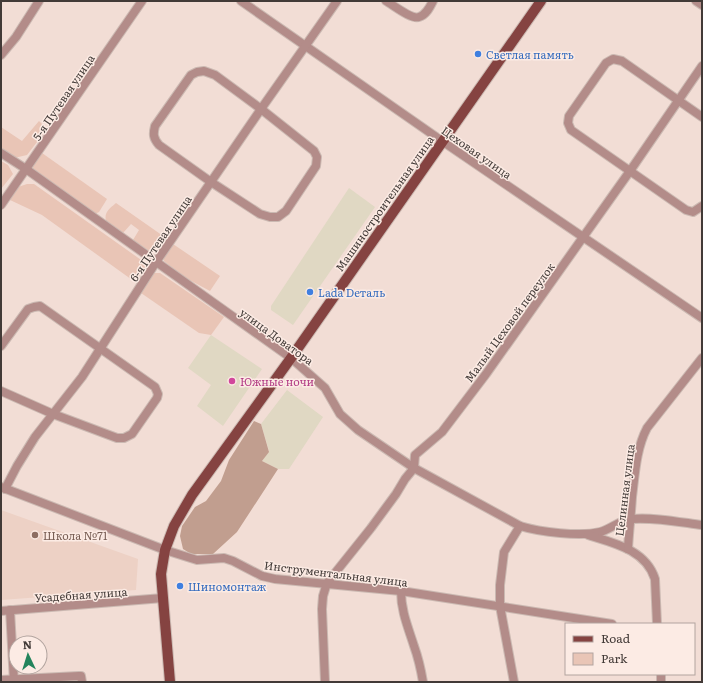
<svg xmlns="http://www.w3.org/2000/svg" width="703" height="683" font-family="Literata,serif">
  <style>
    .commercial { fill: #e0d8c3 }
    .built { fill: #edd1c5 }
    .green { fill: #e9c5b6 }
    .forest { fill: #c19e8f }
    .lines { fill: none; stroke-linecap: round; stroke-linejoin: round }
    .minor-casing { stroke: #cbb9b2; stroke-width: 10 }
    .tertiary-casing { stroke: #cbb9b2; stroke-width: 10 }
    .primary-casing { stroke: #cbb9b2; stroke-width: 12 }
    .minor { stroke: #b38c89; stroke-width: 8 }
    .tertiary { stroke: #b38c89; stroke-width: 8 }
    .primary { stroke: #854341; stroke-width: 10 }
    .shop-dot { fill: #3f7fe0; stroke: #fcebe4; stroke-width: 1.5 }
    .hotel-dot { fill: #d1479c; stroke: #fcebe4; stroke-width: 1.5 }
    .education-dot { fill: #8d6e63; stroke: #fcebe4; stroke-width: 1.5 }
    .labels { text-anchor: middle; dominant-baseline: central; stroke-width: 3; stroke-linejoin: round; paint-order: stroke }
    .shop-label { font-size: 11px; fill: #366cbe; stroke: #fcebe4; text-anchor: start }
    .street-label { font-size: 11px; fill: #423a37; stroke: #fcebe4 }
    .hotel-label { font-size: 11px; fill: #b23c85; stroke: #fcebe4; text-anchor: start }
    .education-label { font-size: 11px; fill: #785e54; stroke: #fcebe4; text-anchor: start }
  </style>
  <rect width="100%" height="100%" fill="#f2ddd5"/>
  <g class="commercial">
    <path d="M 349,188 L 375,207 L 293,325 L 271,310 L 271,306 Z"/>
    <path d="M 211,335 L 262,369 L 223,426 L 197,406 L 211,385 L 188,368 Z"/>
    <path d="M 287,390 L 323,417 L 289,469 L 278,469 L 262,461 L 269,451 L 261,424 Z"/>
  </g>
  <path class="built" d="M 1,510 L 138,559 L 136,590 L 1,600 Z"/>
  <g class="green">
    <path d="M 39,121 L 47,129 L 27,155 L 14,158 L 1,149 L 1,127 L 22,141 Z"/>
    <path d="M 42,153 L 107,199 L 99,212 L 95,214 L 33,169 L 33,164 Z"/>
    <path d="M 1,161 L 8,165 L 13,174 L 1,189 Z"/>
    <path d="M 27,184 L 34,184 L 144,262 L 146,267 L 135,282 L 42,215 L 10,200 L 18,187 Z"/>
    <path d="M 116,203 L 166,238 L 158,249 L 151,252 L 133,240 L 139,230 L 131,224 L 123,233 L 106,221 C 104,212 109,209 116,203 Z"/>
    <path d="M 173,244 L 220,276 L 210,291 L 184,277 L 164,261 L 164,258 Z"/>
    <path d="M 153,273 L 160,273 L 224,317 L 211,335 L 199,333 L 141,293 Z"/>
  </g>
  <path class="forest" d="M 254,421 L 261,424 L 269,452 L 262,461 L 278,469 L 237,532 L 213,554 L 191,554 L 183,549 L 180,536 L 182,526 L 195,507 L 206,501 L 221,481 L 229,460 Z"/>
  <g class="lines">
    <defs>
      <g id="minor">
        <path d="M 241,1 L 442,141 L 702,318"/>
        <path d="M 386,1 C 393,5 412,20 419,17 C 426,15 430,7 433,1"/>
        <path d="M 696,1 L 702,5"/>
        <path d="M 1,55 L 16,37 L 39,1"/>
        <path d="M 204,71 L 215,75 L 261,109 L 314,151 L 317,157 L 316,166 L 286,211 L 278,217 L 270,217 L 260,214 L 211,182 L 159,145 C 153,138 153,134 155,126 L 191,75 L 197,72 Z"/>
        <path d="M 702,117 L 622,61 L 613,59 L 606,63 L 569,116 L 568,123 L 571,130 L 686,210 L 693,212 L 702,206"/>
        <path d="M 1,153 L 26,169 L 291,358 L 325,388 L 340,414 L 358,430 L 414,468 L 520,526 C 540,532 580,537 600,532 C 611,529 620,520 631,519 C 654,517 679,522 702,525"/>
        <path d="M 1,205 L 142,1"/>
        <path d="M 1,346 L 28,309 L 34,307 L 40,306 L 155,387 L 158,394 L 157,398 L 132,434 L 124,438 L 117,438 L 53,414 L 1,391"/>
        <path d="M 5,489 L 17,466 L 35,437 L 82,377 L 156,262 L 261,109 L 337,1"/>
        <path d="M 588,535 C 614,543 646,550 655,579 L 657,624"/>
        <path d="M 628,549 C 629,531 631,514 632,497 C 635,474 636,449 647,428 L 702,358"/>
        <path d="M 165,550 L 197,560 L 224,558 L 233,561 L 262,576 L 275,579 L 401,591 L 612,624"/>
        <path d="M 401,591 C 401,611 408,627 414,646 C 418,657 421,670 423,682"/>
        <path d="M 10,610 L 14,682"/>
        <path d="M 1,611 L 163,598"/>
        <path d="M 661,674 L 661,682"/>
        <path d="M 1,680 L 79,676 L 81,676 L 82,682"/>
        <path d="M 325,682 L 322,609 L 323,596 L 327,583 L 371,528 L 396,494 L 405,479 L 414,468 L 415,455 L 442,432 L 486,374 L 630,171 L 702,66"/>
        <path d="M 514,682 L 500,606 L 500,585 L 504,552 L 520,526"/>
      </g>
      <path id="tertiary" d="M 1,487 L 165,550"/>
      <path id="primary" d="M 170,682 L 161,574 L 165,550 L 174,526 L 192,495 L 291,358 L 541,1"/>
    </defs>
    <use href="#minor" class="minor-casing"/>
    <use href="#tertiary" class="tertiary-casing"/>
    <use href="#primary" class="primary-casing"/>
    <use href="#minor" class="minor"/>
    <use href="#tertiary" class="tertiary"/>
    <use href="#primary" class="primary"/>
  </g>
  <g class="shop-dot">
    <circle cx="478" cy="54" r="4"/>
    <circle cx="310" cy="292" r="4"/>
    <circle cx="180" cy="586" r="4"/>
  </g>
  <circle class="hotel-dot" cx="232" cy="381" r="4"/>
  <circle class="education-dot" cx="35" cy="535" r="4"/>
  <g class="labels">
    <g class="shop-label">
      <text x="486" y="54">Светлая память</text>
      <text x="318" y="292">Lada Dеталь</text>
      <text x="188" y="586">Шиномонтаж</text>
    </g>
    <g class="street-label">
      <text transform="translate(63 97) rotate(-56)">5-я Путевая улица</text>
      <text transform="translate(477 152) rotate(35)">Цеховая улица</text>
      <text transform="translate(384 203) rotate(-55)">Машиностроительная улица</text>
      <text transform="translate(160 238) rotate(-56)">6-я Путевая улица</text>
      <text transform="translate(509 322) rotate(-54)">Малый Цеховой переулок</text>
      <text transform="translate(277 336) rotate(36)">улица Доватора</text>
      <text transform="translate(624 490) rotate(-83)">Целинная улица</text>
      <text transform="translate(336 573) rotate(7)">Инструментальная улица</text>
      <text transform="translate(81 594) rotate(-4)">Усадебная улица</text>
    </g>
    <g class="hotel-label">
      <text x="240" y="381">Южные ночи</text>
    </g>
    <g class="education-label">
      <text x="43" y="535">Школа №71</text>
    </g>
  </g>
  <rect width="703" height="683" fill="none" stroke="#423a37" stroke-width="4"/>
  <rect x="565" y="623" width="130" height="52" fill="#fcebe4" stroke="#b2a49f"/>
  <rect x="573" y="636" width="20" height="6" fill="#854341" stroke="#b2a49f"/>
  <text x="601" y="643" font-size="12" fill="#423a37">Road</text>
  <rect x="573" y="653" width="20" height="12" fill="#e9c5b6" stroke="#b2a49f"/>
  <text x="601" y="663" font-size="12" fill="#423a37">Park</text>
  <g transform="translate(28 655) rotate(356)"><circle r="19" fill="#fcebe4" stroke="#b2a49f"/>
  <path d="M0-3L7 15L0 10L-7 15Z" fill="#23845c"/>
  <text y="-6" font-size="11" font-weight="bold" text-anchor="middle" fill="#423a37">N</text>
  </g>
</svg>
